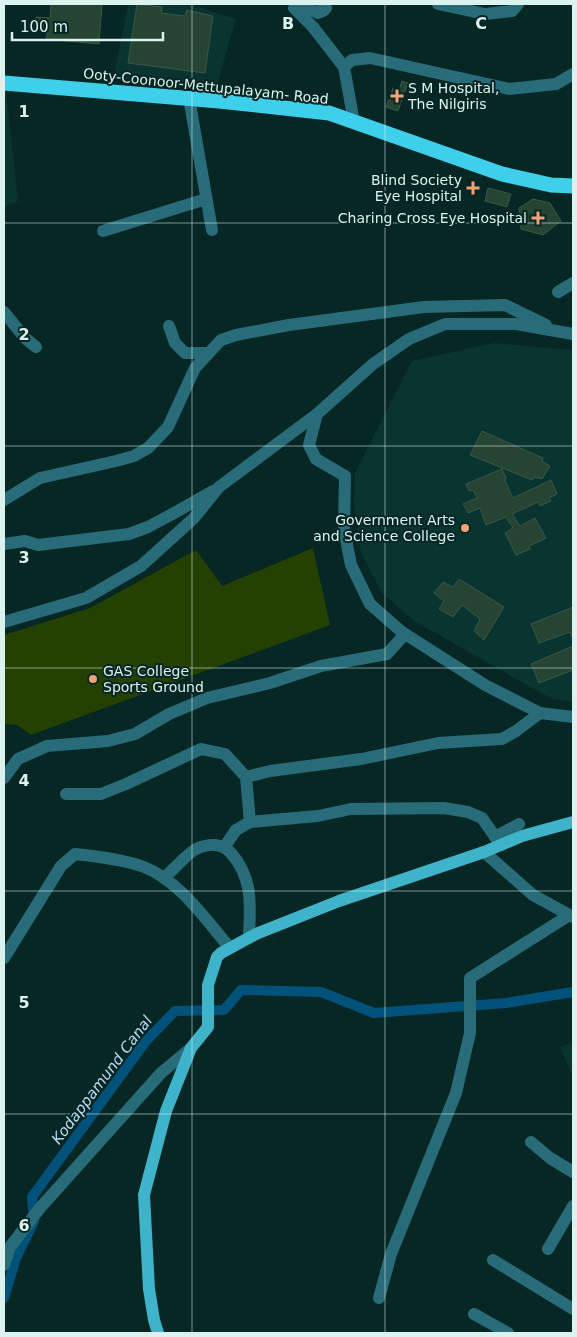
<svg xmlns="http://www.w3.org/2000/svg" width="577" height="1337" font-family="'DejaVu Sans',sans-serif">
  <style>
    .built { fill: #093430 }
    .green { fill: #254102 }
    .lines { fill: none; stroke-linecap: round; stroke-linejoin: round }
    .canal { stroke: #00527b; stroke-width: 10 }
    .building { fill: #264433; stroke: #385846 }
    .minor { stroke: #286c79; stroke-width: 12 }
    .major { stroke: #3fb3c9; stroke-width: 12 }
    .highway { stroke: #3ed0ea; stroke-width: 15 }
    .grid { fill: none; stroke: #dcf2ef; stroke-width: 1; stroke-opacity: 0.55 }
    .poi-dot { fill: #efa377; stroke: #062724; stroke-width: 2 }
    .labels { text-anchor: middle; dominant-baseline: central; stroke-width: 4; stroke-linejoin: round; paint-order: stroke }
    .street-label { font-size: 14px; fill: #dcf2ef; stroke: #062724 }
    .poi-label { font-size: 14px; fill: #dcf2ef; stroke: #062724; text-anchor: end }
    .water-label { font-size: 15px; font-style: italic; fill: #b9dbf4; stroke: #062724 }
    .grid-label { font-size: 16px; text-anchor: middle; font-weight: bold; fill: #dcf2ef; stroke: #062724; stroke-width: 4; stroke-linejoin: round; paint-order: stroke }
  </style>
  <rect width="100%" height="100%" fill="#062724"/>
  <g class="built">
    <path d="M 128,4 L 190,4 L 236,19 L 216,88 L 113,80 Z"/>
    <path d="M 4,89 L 6,90 L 18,201 L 4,207 Z"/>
    <path d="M 494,343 L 573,350 L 573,702 L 552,699 L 414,621 L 382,593 L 361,553 L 354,503 L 355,473 L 412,361 Z"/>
    <path d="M 573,1042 L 573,1077 L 560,1047 Z"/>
  </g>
  <path class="green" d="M 313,548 L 330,625 L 31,735 L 17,725 L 4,724 L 4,635 L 90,608 L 196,550 L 222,586 Z"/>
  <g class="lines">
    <path class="canal" d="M 4,1298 L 16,1258 L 34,1221 L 32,1197 L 146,1041 L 175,1011 L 224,1010 L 241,990 L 321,992 L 374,1013 L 506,1003 L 573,992"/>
  </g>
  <g class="building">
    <path d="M 51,4 L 102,4 L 99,44 L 46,39 L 48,29 L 35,28 L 36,17 L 50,18 Z"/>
    <path d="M 137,4 L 162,7 L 161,13 L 185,16 L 187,10 L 213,16 L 205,73 L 128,63 Z"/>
    <path d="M 402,81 L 408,83 L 398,111 L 386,107 L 393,88 L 399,90 Z"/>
    <path d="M 488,188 L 511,194 L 507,207 L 485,201 Z"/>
    <path d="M 533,199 L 550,203 L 561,221 L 543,235 L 521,229 L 519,208 Z"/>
    <path d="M 482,431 L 543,458 L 542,461 L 550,466 L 542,479 L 534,477 L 532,480 L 470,455 Z"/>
    <path d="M 502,469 L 506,478 L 505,481 L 513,498 L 551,480 L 557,494 L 549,498 L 551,501 L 540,506 L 538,502 L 512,514 L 520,526 L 535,518 L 546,538 L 529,546 L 530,549 L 516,555 L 505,533 L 513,528 L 506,517 L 486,525 L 480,508 L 468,513 L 463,504 L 477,498 L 473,490 L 469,491 L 466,484 Z"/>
    <path d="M 459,579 L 504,607 L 484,640 L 474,631 L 480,619 L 462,605 L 453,617 L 439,609 L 444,601 L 434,593 L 443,582 L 453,587 Z"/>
    <path d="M 573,607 L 573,640 L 570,632 L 539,643 L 531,624 Z"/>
    <path d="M 573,646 L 573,670 L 539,683 L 531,664 Z"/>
  </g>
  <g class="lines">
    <g class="minor">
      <path d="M 297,4 L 294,8 L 313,27 L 344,67"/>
      <path d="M 299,4 L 318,13 L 323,11 L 326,8 L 323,4"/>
      <path d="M 438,4 L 485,14 L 512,11 L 518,4"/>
      <path d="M 189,98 L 212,230"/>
      <path d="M 354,122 L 344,67 L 352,60 L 370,58 L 509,89 L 556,84 L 573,74"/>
      <path d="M 103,231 L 206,199"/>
      <path d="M 558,292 L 573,283"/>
      <path d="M 4,312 L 25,338 L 36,347"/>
      <path d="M 169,326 L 175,343 L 185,353 L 208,353"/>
      <path d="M 573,334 L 516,324 L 445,324 L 409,339 L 373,364 L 317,414 L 309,445 L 316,459 L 345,476 L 344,529 L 351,565 L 370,604 L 402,632 L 485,685 L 540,713 L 573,717"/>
      <path d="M 4,500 L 40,478 L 116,461 L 134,456 L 148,448 L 168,427 L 195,368 L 221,340 L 236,335 L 289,325 L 424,307 L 505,305 L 546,325"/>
      <path d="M 4,544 L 25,541 L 38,545 L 129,534 L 148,527 L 176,512 L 213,491"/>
      <path d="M 4,622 L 86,598 L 141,566 L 194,518 L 219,487 L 317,414"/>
      <path d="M 246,777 L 250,822"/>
      <path d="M 4,778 L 18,759 L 47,746 L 108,741 L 135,734 L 169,714 L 207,698 L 270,683 L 321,666 L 387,654 L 405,634"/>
      <path d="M 66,794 L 101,794 L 126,784 L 201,749 L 225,754 L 246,777 L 270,771 L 361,759 L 438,743 L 502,739 L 516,731 L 540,713"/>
      <path d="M 495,837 L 519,824"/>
      <path d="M 225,846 L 236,830 L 250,822 L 318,816 L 351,809 L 444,808 L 468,812 L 482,818 L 501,845"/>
      <path d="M 484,852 L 533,895 L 573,917"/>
      <path d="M 164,878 C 172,871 188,853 196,849 C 209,843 222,843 231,853 C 254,880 250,905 249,938"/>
      <path d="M 4,958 L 61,866 L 75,854 C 94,856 126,860 144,867 C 180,881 205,919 230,948"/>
      <path d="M 531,1142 L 550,1158 L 573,1172"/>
      <path d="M 548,1249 L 573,1206"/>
      <path d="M 493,1260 L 573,1309"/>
      <path d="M 4,1265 L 10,1247 L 40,1208 L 161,1073 L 191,1048"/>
      <path d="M 379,1298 L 391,1254 L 456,1093 L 470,1033 L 470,978 L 568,916"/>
      <path d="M 474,1314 L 508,1333"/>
    </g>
    <path class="major" d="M 158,1333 L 154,1320 L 149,1289 L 144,1195 L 166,1111 L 191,1048 L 208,1027 L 208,985 L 217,957 L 221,953 L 256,934 L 339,901 L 484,852 L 522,836 L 573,822"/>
    <path class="highway" d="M 4,83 L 219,101 L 329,113 L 502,174 L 551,185 L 573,186"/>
  </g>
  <path class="grid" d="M 192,4 L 192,1333M 385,4 L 385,1333M 4,223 L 573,223M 4,446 L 573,446M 4,668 L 573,668M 4,891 L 573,891M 4,1114 L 573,1114"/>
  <g class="poi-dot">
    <path d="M394.5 88.5h5v5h5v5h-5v5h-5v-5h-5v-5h5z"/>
    <path d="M470.5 180.5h5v5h5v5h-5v5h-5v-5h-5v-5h5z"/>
    <path d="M535.5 210.5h5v5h5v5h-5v5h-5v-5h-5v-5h5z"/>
    <circle cx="465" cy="528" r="5"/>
    <circle cx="93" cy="679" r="5"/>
  </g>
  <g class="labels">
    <g class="street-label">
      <text transform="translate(206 86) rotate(6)">Ooty-Coonoor-Mettupalayam- Road</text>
    </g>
    <g class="poi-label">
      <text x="408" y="88" text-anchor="start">S M Hospital,<tspan x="408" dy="16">The Nilgiris</tspan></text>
      <text x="462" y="180">Blind Society<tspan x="462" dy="16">Eye Hospital</tspan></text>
      <text x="527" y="218">Charing Cross Eye Hospital</text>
      <text x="455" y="520">Government Arts<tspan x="455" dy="16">and Science College</tspan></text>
      <text x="103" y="671" text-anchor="start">GAS College<tspan x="103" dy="16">Sports Ground</tspan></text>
    </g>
    <g class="water-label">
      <text transform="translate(102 1080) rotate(-53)">Kodappamund Canal</text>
    </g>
  </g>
  <g class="grid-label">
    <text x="288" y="29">B</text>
    <text x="481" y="29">C</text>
    <text x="24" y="117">1</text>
    <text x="24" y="340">2</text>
    <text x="24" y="563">3</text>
    <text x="24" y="786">4</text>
    <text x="24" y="1008">5</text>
    <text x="24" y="1231">6</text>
  </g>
  <rect width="577" height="1337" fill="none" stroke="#dcf2ef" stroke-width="10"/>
  <path d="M12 32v8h151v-8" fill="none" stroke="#dcf2ef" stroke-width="2.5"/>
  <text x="20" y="32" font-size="15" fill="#dcf2ef" stroke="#062724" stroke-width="4" paint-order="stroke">100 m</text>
</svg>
